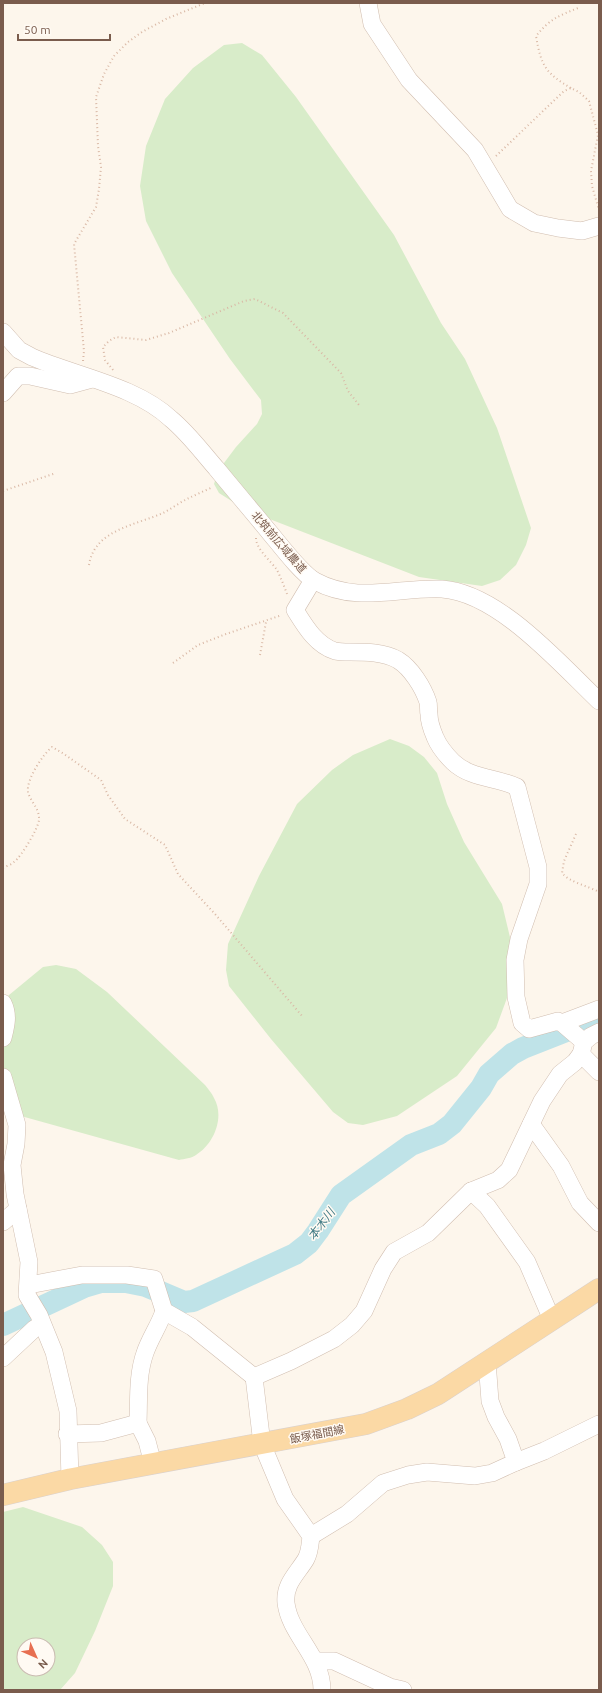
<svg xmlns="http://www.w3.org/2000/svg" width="602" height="1693" font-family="Ubuntu,'Noto Sans JP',sans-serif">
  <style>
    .green { fill: #d8ecc9; fill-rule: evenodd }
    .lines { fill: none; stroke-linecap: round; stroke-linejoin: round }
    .river { stroke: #bfe3e8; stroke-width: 22 }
    .minor-casing { stroke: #d1beb0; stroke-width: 18 }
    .major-casing { stroke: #dad1cd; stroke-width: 22 }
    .path { stroke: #d9b8a5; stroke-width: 2; stroke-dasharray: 1 3; stroke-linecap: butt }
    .minor { stroke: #fff; stroke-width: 17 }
    .major { stroke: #fbd9a5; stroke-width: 21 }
    .labels { text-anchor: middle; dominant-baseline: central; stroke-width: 3; stroke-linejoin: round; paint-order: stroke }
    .street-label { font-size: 11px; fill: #7a5c4d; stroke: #fffaf3 }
    .water-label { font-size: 12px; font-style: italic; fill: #437c86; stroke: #fffaf3 }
  </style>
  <rect width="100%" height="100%" fill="#fdf6ec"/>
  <g class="green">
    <path d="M 242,43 L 262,55 L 296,97 L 394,235 L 441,323 L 465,359 L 497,428 L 531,528 L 526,545 L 516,565 L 500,580 L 482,586 L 419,577 L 244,509 L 219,493 L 214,484 L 218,471 L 236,447 L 257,424 L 262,414 L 261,400 L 230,359 L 172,273 L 146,221 L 140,186 L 146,146 L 165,99 L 193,68 L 224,45 Z"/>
    <path d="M 390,739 L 409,746 L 424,757 L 437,773 L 447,804 L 464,842 L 502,904 L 514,954 L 511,987 L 496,1028 L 457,1076 L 397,1116 L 363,1125 L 348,1123 L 333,1112 L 271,1039 L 229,986 L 226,970 L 228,944 L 259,876 L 297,804 L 332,770 L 353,755 Z"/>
    <path d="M 56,965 L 76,969 L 107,992 L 205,1085 C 208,1089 212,1093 214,1098 C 225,1117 214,1144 196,1155 C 192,1158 184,1159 179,1160 L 3,1111 L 3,1000 L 43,967 Z"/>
    <path d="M 23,1507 L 82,1527 L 102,1545 L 113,1562 L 113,1586 L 95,1631 L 75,1673 L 60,1690 L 3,1690 L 3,1512 ZM 24,1645 L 48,1645 L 48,1669 L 24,1669 Z"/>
  </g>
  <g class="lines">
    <path class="river" d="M 3,1325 L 84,1287 L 101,1282 L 126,1282 L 146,1286 L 184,1302 L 193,1301 L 295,1254 L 309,1243 L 318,1231 L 341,1195 L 411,1145 L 439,1134 L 452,1124 L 481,1088 L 489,1074 L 512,1054 L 523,1048 L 599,1018"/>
    <defs>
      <g id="minor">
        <path d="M 368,3 L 372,24 L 409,80 L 475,150 L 510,209 L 534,223 L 558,228 L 582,231 L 599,226"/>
        <path d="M 3,332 L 19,350 L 32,357 C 76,376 136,386 171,419 C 188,433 202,452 216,468 C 234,490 252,511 270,533 C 280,545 302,574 315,581 C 357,604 398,587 442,589 C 499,593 560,664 599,701"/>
        <path d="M 3,393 L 18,376 L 30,376 L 70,385 L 92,379"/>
        <path d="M 313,580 L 295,610 C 305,626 316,645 335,651 C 339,652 346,652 350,652 C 366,652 384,652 398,660 C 411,668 423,687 428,702 C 429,705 428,710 429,714 C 429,721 432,730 435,737 C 439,747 445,754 453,762 C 471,779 496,777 517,787 L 538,867 L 538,884 L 519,939 L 515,960 L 516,997 L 522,1023 L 529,1029 L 558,1021 L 562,1023 L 584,1042"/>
        <path d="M 3,1003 C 9,1015 6,1026 3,1038"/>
        <path d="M 562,1023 L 599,1009"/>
        <path d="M 581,1054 L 599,1072"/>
        <path d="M 3,1077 L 17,1125 L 16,1144 L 12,1165 L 15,1194 L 29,1262 L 27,1295 L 39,1315 L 54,1352 L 68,1411 L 70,1479"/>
        <path d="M 531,1124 L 561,1166 L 580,1203 L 599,1223"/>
        <path d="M 471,1191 L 487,1206 L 527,1262 L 552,1320"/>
        <path d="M 3,1222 L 18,1209"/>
        <path d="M 29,1285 L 82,1275 L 127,1275 L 154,1279 L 164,1311 L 192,1327 L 254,1377"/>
        <path d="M 3,1358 L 34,1329 L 42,1324"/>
        <path d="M 138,1423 C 139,1401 137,1375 145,1353 C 150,1338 159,1326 164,1311"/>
        <path d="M 67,1434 L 101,1433 L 138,1423 L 147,1441 L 153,1464"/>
        <path d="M 516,1462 L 544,1451 L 599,1424"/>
        <path d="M 311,1536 L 347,1514 L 383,1483 L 408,1475 L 427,1472 L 475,1476 L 492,1473 L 516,1462 L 508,1439 L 496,1417 L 490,1401 L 487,1361"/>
        <path d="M 315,1661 L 334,1661 L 390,1687 L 403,1690"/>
        <path d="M 322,1690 C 322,1656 290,1635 286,1603 C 284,1584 297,1574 306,1559 C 310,1552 310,1544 311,1536 L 285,1499 L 262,1444 L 254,1377 L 291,1361 L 334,1339 L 352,1325 L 364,1311 L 383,1269 L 394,1252 L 428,1233 L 471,1191 L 498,1180 L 509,1170 L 542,1101 L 560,1074 L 575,1062 L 581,1054 L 584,1042 L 591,1036 L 599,1032"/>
      </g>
      <path id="major" d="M 3,1495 L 70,1479 L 366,1424 L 407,1409 L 438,1394 L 599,1289"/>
    </defs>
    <use href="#minor" class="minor-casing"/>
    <use href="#major" class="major-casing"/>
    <g class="path">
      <path d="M 571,88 C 545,73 541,65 536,36 C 550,19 558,16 578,8"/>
      <path d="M 496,156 L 564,91 L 571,88 L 579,92 L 589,101 L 598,135 L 591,171 L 592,186 L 599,210"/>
      <path d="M 83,361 L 84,351 L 74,244 L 96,207 L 99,189 L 101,167 L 98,146 L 96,97 L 104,74 L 114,56 L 128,42 L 142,32 L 166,19 L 205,3"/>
      <path d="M 113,370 L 105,360 L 103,347 L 109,341 L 116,337 L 146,340 L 169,333 L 244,301 L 255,299 L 283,313 L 341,373 L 348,391 L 359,405"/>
      <path d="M 3,491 L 56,473"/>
      <path d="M 256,538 C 256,549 271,561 277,570 C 281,578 284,586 287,594"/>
      <path d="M 89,565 C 94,530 136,525 163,513 C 171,509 179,503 187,499 C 195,495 204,491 213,487"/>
      <path d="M 260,655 L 266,622"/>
      <path d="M 173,663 L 198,645 L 226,634 L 282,615"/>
      <path d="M 576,834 L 564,861 L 562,873 C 569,882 588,886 599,892"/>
      <path d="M 3,868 C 6,866 11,865 14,862 C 21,857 38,829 39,820 C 40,809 30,801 28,792 C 26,780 43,754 52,747 L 64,754 L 101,780 L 108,795 L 125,819 L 165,845 L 178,874 L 215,914 L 303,1017"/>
    </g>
    <use href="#minor" class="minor"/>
    <use href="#major" class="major"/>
  </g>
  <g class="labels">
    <g class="street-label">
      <text transform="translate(279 542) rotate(49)">北筑前広域農道</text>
      <text transform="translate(317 1434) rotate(-11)">飯塚福間線</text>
    </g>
    <g class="water-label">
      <text transform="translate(321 1224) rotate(-53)">本木川</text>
    </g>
  </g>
  <rect width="602" height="1693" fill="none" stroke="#7a5c4d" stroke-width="8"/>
  <g transform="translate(36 1657) rotate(135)"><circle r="19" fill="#fffaf3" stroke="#cabbb1"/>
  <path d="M0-3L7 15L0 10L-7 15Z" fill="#e76f51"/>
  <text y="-6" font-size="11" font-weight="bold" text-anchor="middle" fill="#7a5c4d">N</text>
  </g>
  <path d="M18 34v6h92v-6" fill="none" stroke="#7a5c4d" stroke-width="2"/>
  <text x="24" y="34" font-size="12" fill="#7a5c4d" stroke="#fffaf3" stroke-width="3" paint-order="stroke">50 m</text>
</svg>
